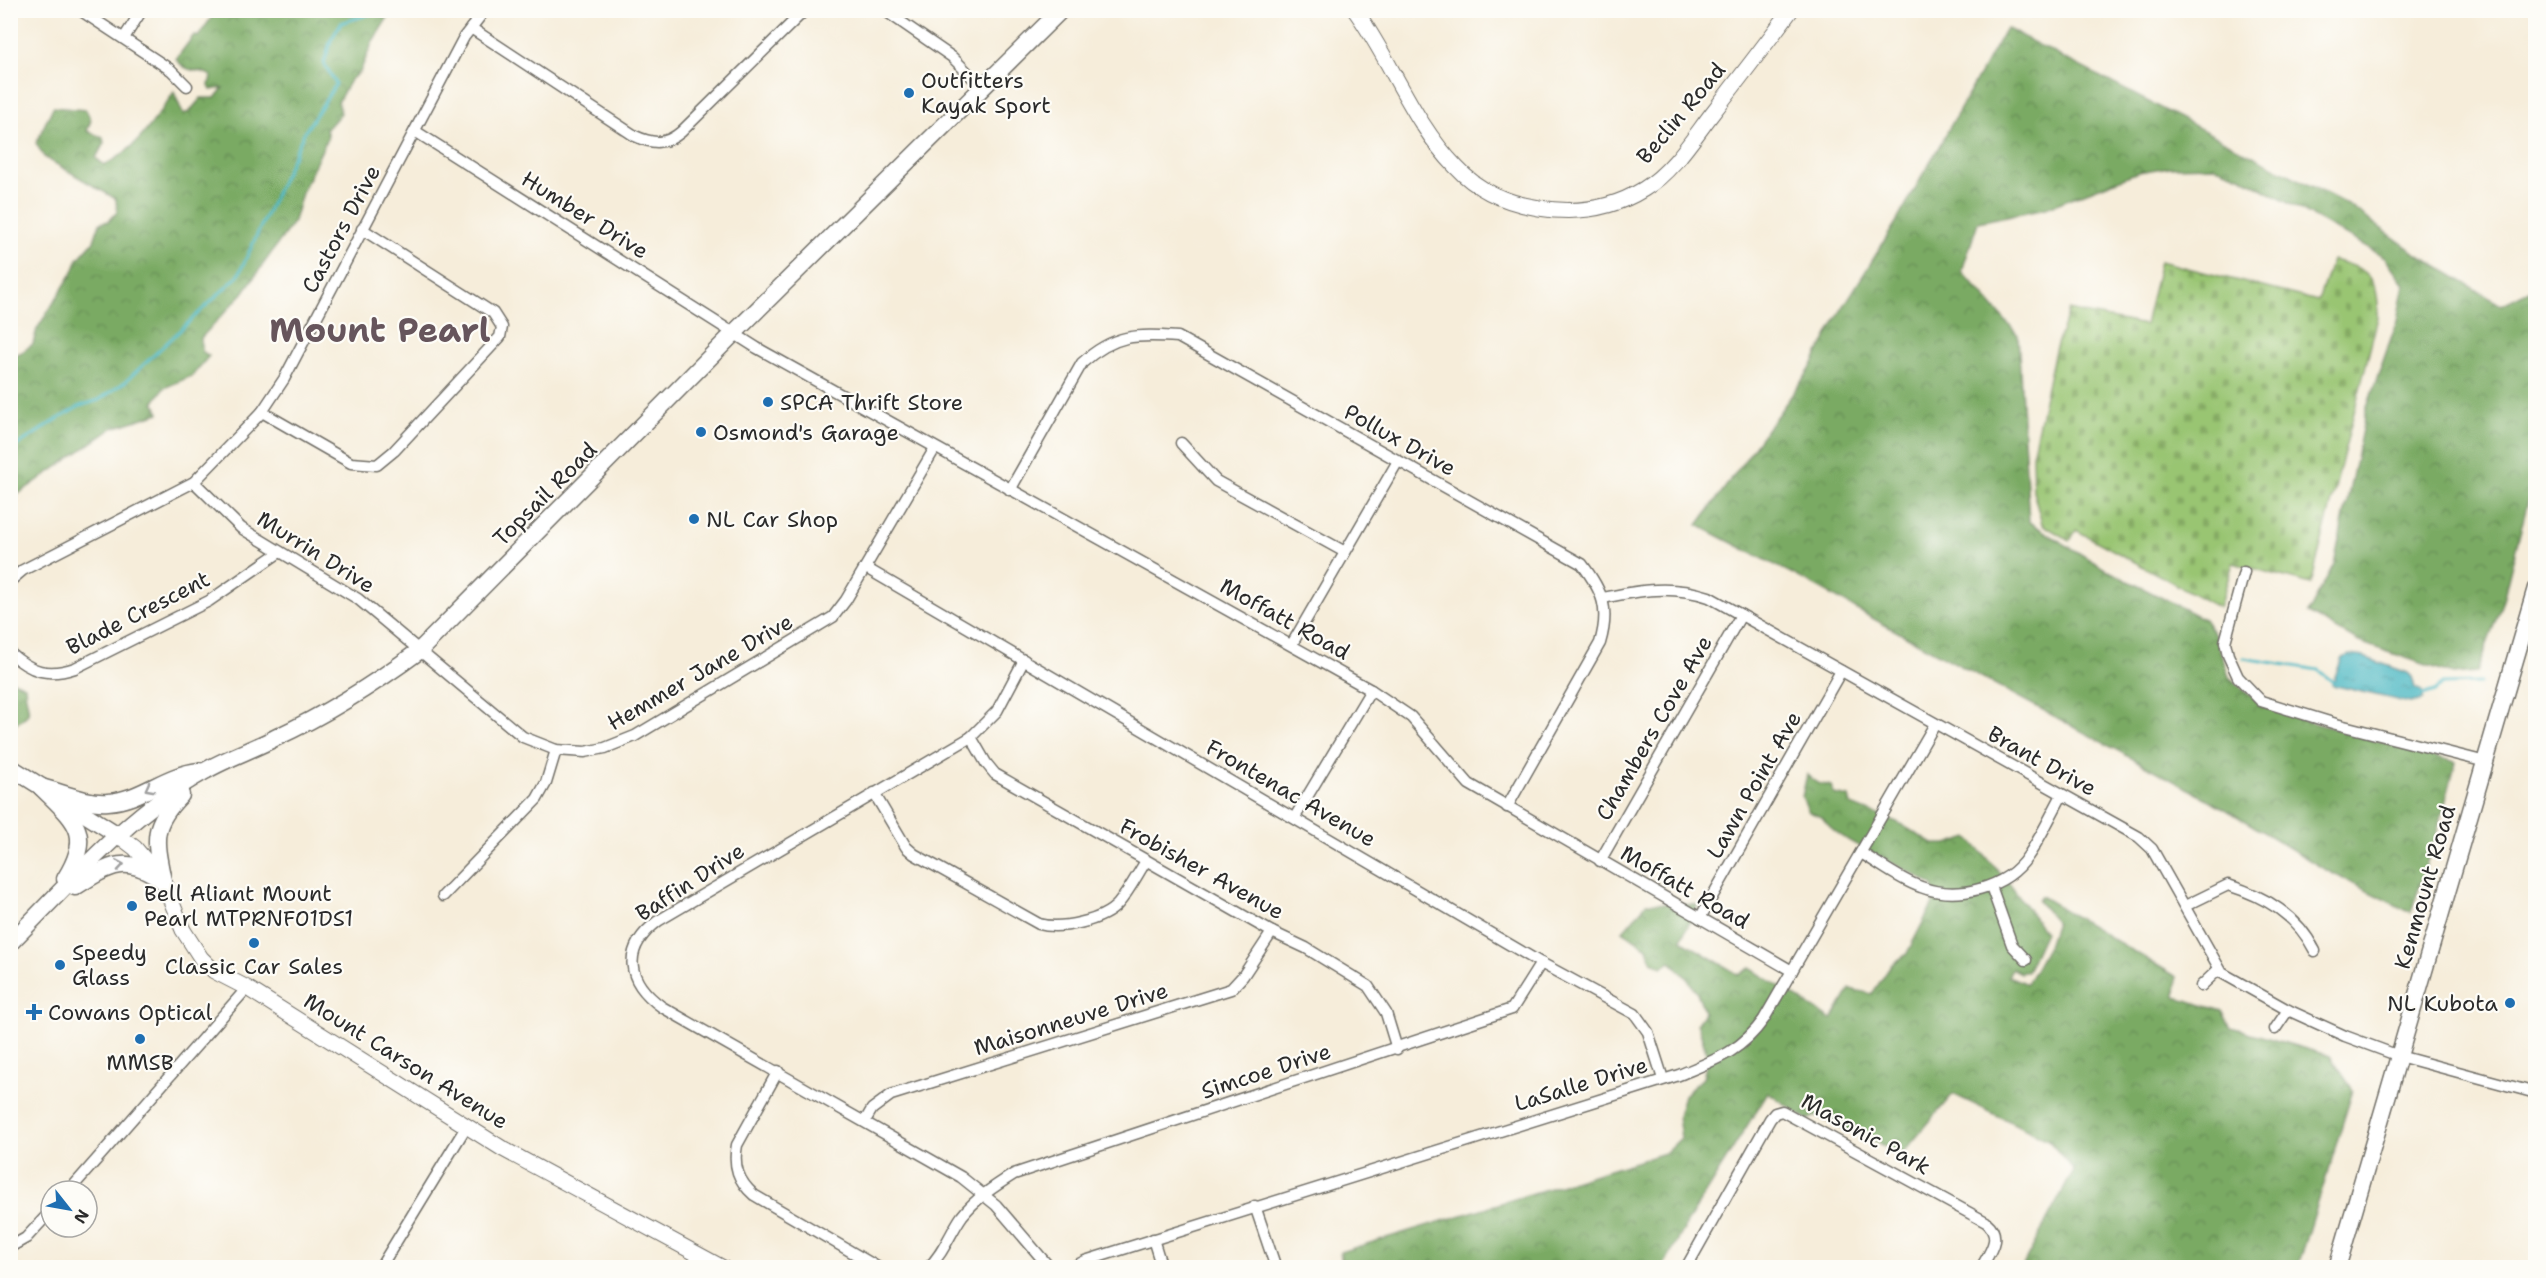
<svg xmlns="http://www.w3.org/2000/svg" width="2546" height="1278" font-family="'Shantell Sans',sans-serif">
  <style>
    .forest { fill: url(#forest-crowns); stroke: #526a48; stroke-width: 1.5 }
    .cemetery { fill: url(#cemetery-stones); stroke: #62784e; stroke-width: 1.5 }
    .water { fill: url(#water-ripples); stroke: #3a7176; stroke-width: 1.5 }
    .lines { fill: none; stroke-linecap: round; stroke-linejoin: round }
    .stream { stroke: #49b7c2; stroke-width: 3 }
    .street-casing { stroke: #726f68; stroke-width: 13 }
    .secondary-casing { stroke: #726f68; stroke-width: 17 }
    .primary-casing { stroke: #726f68; stroke-width: 19 }
    .street { stroke: #fff; stroke-width: 10 }
    .secondary { stroke: #fff; stroke-width: 15 }
    .primary { stroke: #fff; stroke-width: 16 }
    .oneway { stroke: #a0a0a0 }
    .poi-dot { fill: #1f6fb2; stroke: #fdfcf7; stroke-width: 2 }
    .labels { text-anchor: middle; dominant-baseline: central; stroke-width: 4.5; stroke-linejoin: round; paint-order: stroke }
    .poi-label { font-size: 22px; fill: #2b2b2b; stroke: #fdfcf7; text-anchor: start }
    .street-label { font-size: 22px; fill: #2b2b2b; stroke: #fdfcf7 }
    .town-label { font-size: 34px; font-weight: bold; fill: #66555c; stroke: #fdfcf7 }
  </style>
  <defs>
    <pattern id="forest-crowns" width="20" height="18" patternUnits="userSpaceOnUse" patternTransform="scale(1.5)"><rect width="20" height="18" fill="#7aaa64"/><path d="M2 6a3 3 0 1 1 6 0M12 15a3 3 0 1 1 6 0" fill="none" stroke="#648b53"/></pattern>
    <pattern id="cemetery-stones" width="16" height="16" patternUnits="userSpaceOnUse" patternTransform="scale(1.5)"><rect width="16" height="16" fill="#99c572"/><path d="M2 7V4a2 2 0 0 1 4 0v3zM10 15v-3a2 2 0 0 1 4 0v3z" fill="#84a963"/></pattern>
    <pattern id="water-ripples" width="26" height="14" patternUnits="userSpaceOnUse" patternTransform="scale(1.5)"><rect width="26" height="14" fill="#49b7c2"/><path d="M2 4q2-2 4 0t4 0M15 11q2-2 4 0t4 0" fill="none" stroke="#3d959e"/></pattern>
  </defs>
  <rect width="100%" height="100%" fill="#fdfcf7"/>
  <filter id="ink" filterUnits="userSpaceOnUse"><feTurbulence type="fractalNoise" baseFrequency=".0167" numOctaves="2"/><feDisplacementMap in="SourceGraphic" scale="12" xChannelSelector="R" yChannelSelector="G"/><feConvolveMatrix kernelMatrix="1 2 1 2 8 2 1 2 1" color-interpolation-filters="sRGB"/></filter>
  <filter id="wash" filterUnits="userSpaceOnUse"><feTurbulence type="fractalNoise" baseFrequency=".008" numOctaves="4" result="noise"/><feDisplacementMap in="SourceGraphic" scale="24" xChannelSelector="R" yChannelSelector="G"/><feGaussianBlur stdDeviation="1.35" result="paint"/><feColorMatrix in="noise" values="0 0 0 0 0 0 0 0 0 0 0 0 0 0 0 0 0 1.4 0 .05"/><feComposite in="paint" operator="in"/></filter>
  <g filter="url(#wash)">
    <rect width="100%" height="100%" fill="#f6edda"/>
    <g class="forest">
      <path d="M 216,11 L 392,11 L 373,41 L 360,72 L 350,80 L 338,102 L 341,113 L 326,130 L 328,136 L 302,193 L 294,221 L 243,293 L 201,338 L 202,351 L 209,356 L 192,376 L 164,388 L 154,402 L 159,413 L 113,428 L 11,499 L 11,357 L 22,352 L 33,344 L 37,329 L 73,272 L 78,259 L 94,241 L 100,223 L 109,221 L 117,212 L 116,199 L 44,157 L 36,143 L 53,107 L 86,110 L 91,120 L 87,131 L 103,138 L 104,143 L 96,158 L 104,165 C 137,150 153,122 174,92 L 183,114 L 189,112 L 201,98 L 215,98 L 223,88 L 211,90 L 209,86 L 211,76 C 199,67 189,76 176,59 L 194,35 L 198,37 Z"/>
      <path d="M 2006,28 L 2348,205 L 2417,254 L 2501,305 L 2535,288 L 2535,474 L 2503,600 L 2477,672 L 2453,674 L 2359,642 L 2308,613 L 2334,564 L 2366,410 L 2397,321 L 2404,284 L 2385,257 L 2240,176 L 2214,166 L 2170,167 L 2138,172 L 2046,208 L 1978,222 L 1962,271 L 2018,335 L 2029,522 L 2105,569 L 2204,619 L 2215,635 L 2229,677 L 2262,706 L 2303,720 L 2456,762 L 2440,822 L 2411,913 L 2324,869 L 2222,807 L 1859,611 C 1807,579 1751,554 1698,525 L 1809,371 L 1837,317 L 1895,224 Z"/>
      <path d="M 11,680 L 25,686 C 26,714 38,710 11,727 Z"/>
      <path d="M 1807,774 L 1817,783 L 1831,786 L 1834,794 L 1849,797 L 1851,805 L 1897,822 L 1933,844 L 1948,844 L 1968,837 L 2008,882 L 2045,932 L 2027,971 L 2020,973 L 2012,968 L 2008,976 L 2027,984 L 2048,946 L 2056,922 L 2038,901 L 2041,896 L 2177,977 L 2176,997 L 2222,1011 L 2231,1027 L 2330,1056 L 2353,1090 L 2298,1267 L 2022,1267 L 2074,1170 L 2048,1140 L 1953,1094 L 1902,1154 L 1816,1116 L 1807,1120 L 1768,1092 L 1693,1213 L 1663,1267 L 1343,1268 L 1340,1252 L 1665,1153 L 1681,1138 L 1678,1116 L 1684,1095 L 1703,1078 L 1708,1057 L 1697,1023 L 1704,1013 C 1700,992 1687,977 1671,962 L 1662,967 L 1651,960 L 1647,948 L 1623,931 L 1647,903 L 1698,905 L 1681,940 L 1739,975 L 1750,968 L 1832,1020 L 1850,989 L 1872,994 L 1892,964 L 1906,955 L 1935,899 L 1933,886 C 1904,864 1836,843 1822,817 L 1809,812 L 1802,797 Z"/>
    </g>
    <path class="cemetery" d="M 2332,260 C 2368,267 2380,278 2378,317 L 2311,584 L 2233,563 L 2219,608 L 2076,530 L 2070,541 L 2042,524 L 2033,491 L 2032,455 L 2055,350 L 2069,310 L 2145,325 L 2160,261 L 2318,301 Z"/>
    <path class="water" d="M 2349,655 L 2364,657 L 2408,673 L 2412,677 L 2415,688 L 2423,691 L 2423,700 L 2410,703 L 2332,685 L 2342,658 Z"/>
    <g class="lines">
      <g class="stream">
        <path d="M 10,450 L 56,420 L 80,406 L 99,400 L 125,382 L 238,276 L 304,133 L 336,84 L 324,63 L 331,40 L 341,23 L 370,14 L 371,10"/>
        <path d="M 2244,658 L 2318,670 L 2333,682"/>
        <path d="M 2423,695 L 2435,691 L 2442,684 L 2480,683"/>
      </g>
    </g>
  </g>
  <g filter="url(#ink)">
    <g class="lines">
      <defs>
        <g id="street">
          <path d="M 80,10 L 171,70 L 187,86"/>
          <path d="M 884,10 L 952,57 L 983,88"/>
          <path d="M 471,28 L 635,136 C 652,144 666,145 681,132 L 805,10"/>
          <path d="M 124,38 L 142,10"/>
          <path d="M 415,131 L 757,348 L 1371,690 L 1411,717 L 1469,784 L 1792,971"/>
          <path d="M 262,412 L 351,463 L 377,465 L 394,451 L 500,337 L 502,327 L 493,313 L 362,229"/>
          <path d="M 1181,443 L 1216,481 L 1345,552"/>
          <path d="M 194,482 L 241,528 L 358,599 L 523,737 L 556,750 L 585,752 L 605,748 L 635,736 L 833,617 L 846,600 L 935,448"/>
          <path d="M 1010,490 L 1082,363 C 1114,334 1136,334 1178,337 L 1582,564 C 1603,592 1610,609 1600,643 L 1507,807"/>
          <path d="M 866,568 L 1541,963 L 1635,1014 L 1648,1032 L 1663,1079"/>
          <path d="M 2244,572 L 2225,642 L 2228,655 L 2238,677 L 2261,701 L 2336,724 L 2486,762"/>
          <path d="M 10,581 L 23,570 L 194,482 L 262,412 L 284,379 L 464,37 L 485,10"/>
          <path d="M 1603,598 C 1640,590 1672,585 1709,597 L 2139,837 L 2152,849 L 2222,973 L 2288,1010 L 2345,1036 L 2399,1056 L 2536,1093"/>
          <path d="M 1292,644 L 1398,461"/>
          <path d="M 10,653 C 31,672 48,677 75,668 L 209,601 L 280,552"/>
          <path d="M 1024,660 L 997,711 L 971,737 L 658,921 C 621,949 626,981 662,1007 L 961,1177 L 996,1205 L 1050,1268"/>
          <path d="M 971,737 L 986,763 L 995,774 L 1272,932 L 1306,948 L 1368,986 L 1386,1013 L 1397,1049"/>
          <path d="M 874,793 L 906,847 L 914,854 L 1039,924 C 1060,930 1103,921 1118,904 C 1129,891 1137,875 1146,861"/>
          <path d="M 1295,817 L 1371,690"/>
          <path d="M 1861,853 C 1880,864 1900,880 1921,887 C 1957,901 2007,888 2028,856 C 2041,837 2051,815 2062,795"/>
          <path d="M 1600,861 L 1741,615"/>
          <path d="M 1991,886 L 2012,945 L 2026,960"/>
          <path d="M 443,896 L 537,799 L 546,783 L 556,750"/>
          <path d="M 2185,906 L 2228,885 C 2266,897 2297,915 2315,951"/>
          <path d="M 1700,918 L 1841,671"/>
          <path d="M 2201,986 L 2219,969"/>
          <path d="M 2275,1029 L 2288,1010"/>
          <path d="M 778,1071 L 737,1145 C 733,1166 738,1181 754,1195 L 879,1268"/>
          <path d="M 865,1121 L 872,1109 L 891,1095 L 1231,989 L 1243,976 L 1272,932"/>
          <path d="M 69,1191 L 247,988"/>
          <path d="M 1255,1206 L 1276,1268"/>
          <path d="M 1153,1239 L 1162,1268"/>
          <path d="M 10,1247 L 26,1238 L 51,1211"/>
          <path d="M 380,1268 L 466,1127"/>
          <path d="M 692,1268 L 699,1255"/>
          <path d="M 928,1268 C 944,1253 950,1233 962,1216 C 976,1198 995,1186 1014,1174 L 1512,1009 L 1541,963"/>
          <path d="M 1071,1268 L 1085,1261 L 1679,1075 C 1715,1060 1741,1052 1764,1019 L 1935,724"/>
          <path d="M 1686,1268 L 1770,1119 L 1775,1113 L 1782,1111 L 1986,1222 C 2003,1236 1990,1252 1981,1268"/>
        </g>
        <g id="secondary">
          <path d="M 1355,10 C 1391,60 1413,123 1456,167 C 1479,192 1507,203 1539,208 C 1576,214 1612,209 1644,189 C 1672,172 1692,140 1711,115 C 1738,80 1765,45 1791,10"/>
          <path d="M 118,835 L 135,848 L 163,881 L 183,930 L 201,958 L 214,971 L 247,988 L 503,1149 L 723,1268"/>
        </g>
        <g id="primary">
          <path d="M 10,767 L 118,835"/>
          <path d="M 41,787 C 61,792 87,804 108,802 C 141,800 164,775 199,771"/>
          <path d="M 41,787 C 75,821 94,832 65,879"/>
          <path d="M 163,881 C 155,841 150,826 181,795"/>
          <path d="M 75,887 C 111,864 127,854 163,881"/>
          <path d="M 10,943 C 71,882 129,813 205,771 C 227,758 252,750 275,738 C 327,714 373,685 419,651 L 735,332 L 1061,10"/>
          <path d="M 2337,1268 L 2536,588"/>
        </g>
      </defs>
      <use href="#street" class="street-casing"/>
      <use href="#secondary" class="secondary-casing"/>
      <use href="#primary" class="primary-casing"/>
      <use href="#street" class="street"/>
      <use href="#secondary" class="secondary"/>
      <use href="#primary" class="primary"/>
    </g>
    <defs><path id="oneway-chevron" d="M-2-3.5L2.5 0L-2 3.5" fill="none" stroke-width="1.6" stroke-linecap="round" stroke-linejoin="round" transform="scale(1.5)"/></defs>
    <g class="oneway">
      <use href="#oneway-chevron" transform="translate(149 788) rotate(152)"/>
      <use href="#oneway-chevron" transform="translate(120 865) rotate(-9)"/>
    </g>
  </g>
  <g class="poi-dot">
    <circle cx="909" cy="93" r="6"/>
    <circle cx="768" cy="402" r="6"/>
    <circle cx="701" cy="432" r="6"/>
    <circle cx="694" cy="519" r="6"/>
    <circle cx="132" cy="906" r="6"/>
    <circle cx="254" cy="943" r="6"/>
    <circle cx="60" cy="965" r="6"/>
    <circle cx="2510" cy="1003" r="6"/>
    <path d="M31 1003h6v6h6v6h-6v6h-6v-6h-6v-6h6z"/>
    <circle cx="140" cy="1039" r="6"/>
  </g>
  <g class="labels">
    <g class="poi-label">
      <text x="921" y="80">Outfitters<tspan x="921" dy="25">Kayak Sport</tspan></text>
      <text x="780" y="402">SPCA Thrift Store</text>
      <text x="713" y="432">Osmond's Garage</text>
      <text x="706" y="519">NL Car Shop</text>
      <text x="144" y="893">Bell Aliant Mount<tspan x="144" dy="25">Pearl MTPRNF01DS1</tspan></text>
      <text x="72" y="952">Speedy<tspan x="72" dy="25">Glass</tspan></text>
      <text x="254" y="966" text-anchor="middle">Classic Car Sales</text>
      <text x="2498" y="1003" text-anchor="end">NL Kubota</text>
      <text x="48" y="1012">Cowans Optical</text>
      <text x="140" y="1062" text-anchor="middle">MMSB</text>
    </g>
    <g class="street-label">
      <text transform="translate(1681 113) rotate(-50)">Beclin Road</text>
      <text transform="translate(585 215) rotate(32)">Humber Drive</text>
      <text transform="translate(341 229) rotate(-62)">Castors Drive</text>
      <text transform="translate(1400 440) rotate(29)">Pollux Drive</text>
      <text transform="translate(545 494) rotate(-45)">Topsail Road</text>
      <text transform="translate(316 552) rotate(32)">Murrin Drive</text>
      <text transform="translate(138 613) rotate(-27)">Blade Crescent</text>
      <text transform="translate(1285 619) rotate(29)">Moffatt Road</text>
      <text transform="translate(700 672) rotate(-30)">Hemmer Jane Drive</text>
      <text transform="translate(1654 728) rotate(-60)">Chambers Cove Ave</text>
      <text transform="translate(2042 761) rotate(29)">Brant Drive</text>
      <text transform="translate(1754 785) rotate(-60)">Lawn Point Ave</text>
      <text transform="translate(1291 793) rotate(30)">Frontenac Avenue</text>
      <text transform="translate(1202 869) rotate(29)">Frobisher Avenue</text>
      <text transform="translate(690 882) rotate(-33)">Baffin Drive</text>
      <text transform="translate(1685 887) rotate(30)">Moffatt Road</text>
      <text transform="translate(2425 887) rotate(-74)">Kenmount Road</text>
      <text transform="translate(1071 1019) rotate(-17)">Maisonneuve Drive</text>
      <text transform="translate(406 1061) rotate(32)">Mount Carson Avenue</text>
      <text transform="translate(1266 1071) rotate(-18)">Simcoe Drive</text>
      <text transform="translate(1581 1084) rotate(-17)">LaSalle Drive</text>
      <text transform="translate(1866 1134) rotate(29)">Masonic Park</text>
    </g>
    <g class="town-label">
      <text x="380" y="330">Mount Pearl</text>
    </g>
  </g>
  <rect width="2546" height="1278" fill="none" stroke="#fdfcf7" stroke-width="36"/>
  <g transform="translate(69 1209) rotate(121)"><circle r="28" fill="#fdfcf7" stroke="#a9a8a5" stroke-width="1.5"/>
  <path d="M0-4.5L10 22L0 15L-10 22Z" fill="#1f6fb2"/>
  <text y="-9" font-size="16" font-weight="bold" text-anchor="middle" fill="#2b2b2b">N</text>
  </g>
</svg>
